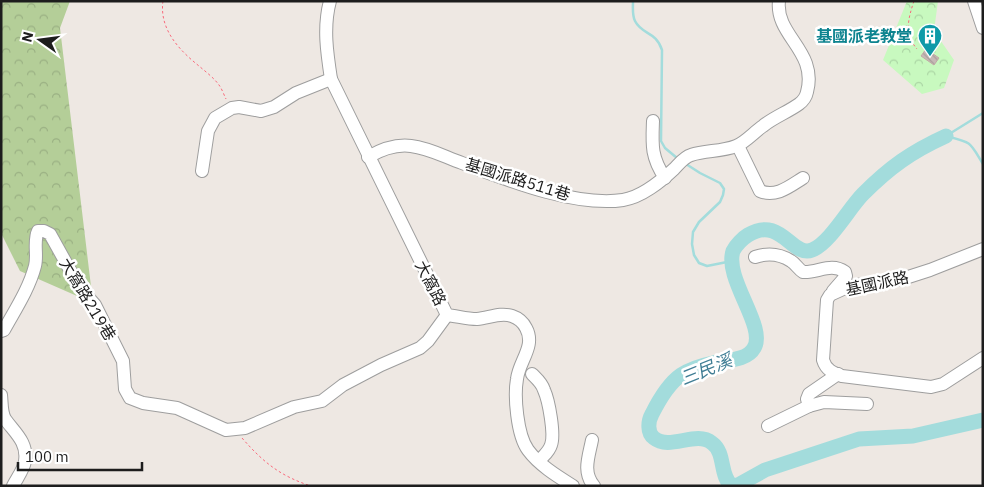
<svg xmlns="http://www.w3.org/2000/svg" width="984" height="487" font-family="'IBM Plex Sans','Noto Sans TC',sans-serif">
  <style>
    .forest { fill: url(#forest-crowns) }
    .park { fill: url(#park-crowns) }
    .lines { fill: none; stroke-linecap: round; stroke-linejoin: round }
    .stream { stroke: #a3dcdc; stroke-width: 2.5 }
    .river { stroke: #a3dcdc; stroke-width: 15 }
    .building { fill: url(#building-back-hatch); stroke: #c0aba5 }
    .minor-casing { stroke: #9e9e9e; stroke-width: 14 }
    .path { stroke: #f9697b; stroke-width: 1; stroke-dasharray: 2.5 2.5; stroke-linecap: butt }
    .minor { stroke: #fff; stroke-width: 12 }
    .labels { text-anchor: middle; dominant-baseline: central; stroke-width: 5; stroke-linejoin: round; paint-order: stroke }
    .culture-label { font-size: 16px; font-weight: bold; fill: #0d838f; stroke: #fff; text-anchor: end }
    .street-label { font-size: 16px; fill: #1d1d1d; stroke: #fff }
    .water-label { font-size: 18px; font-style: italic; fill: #417e95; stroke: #fff }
  </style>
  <defs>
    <pattern id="forest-crowns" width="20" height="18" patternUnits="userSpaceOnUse" patternTransform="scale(1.25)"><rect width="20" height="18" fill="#b4ce98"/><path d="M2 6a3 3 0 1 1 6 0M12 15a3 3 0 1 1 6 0" fill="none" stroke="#9ab083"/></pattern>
    <pattern id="park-crowns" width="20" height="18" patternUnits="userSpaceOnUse" patternTransform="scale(1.25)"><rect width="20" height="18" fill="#c8f9bf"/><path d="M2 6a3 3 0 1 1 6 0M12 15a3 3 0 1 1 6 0" fill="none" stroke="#abd5a4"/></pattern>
    <pattern id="building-back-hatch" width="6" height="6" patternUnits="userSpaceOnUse" patternTransform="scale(1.25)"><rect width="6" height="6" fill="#c6b9b6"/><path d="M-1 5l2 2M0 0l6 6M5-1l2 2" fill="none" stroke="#aa9f9c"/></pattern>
  </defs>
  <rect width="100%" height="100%" fill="#eee8e3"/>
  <path class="forest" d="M 1,1 L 70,1 L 60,28 L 93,303 L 20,271 L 1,233 Z"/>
  <path class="park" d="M 907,1 L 938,1 L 934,31 L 954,60 L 944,88 L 922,94 L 883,60 Z"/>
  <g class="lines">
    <g class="stream">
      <path d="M 633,1 C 633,8 632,15 635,21 C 642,35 656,31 662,50 L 661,141 L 665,148 L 677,158"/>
      <path d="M 946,136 C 973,143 969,141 983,164"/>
      <path d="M 946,136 L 983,113"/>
      <path d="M 686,164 L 700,173 L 720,183 L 724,189 L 723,195 L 720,202 L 699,222 L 693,232 L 692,244 L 694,255 L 699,263 L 707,266 L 732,261"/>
    </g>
    <path class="river" d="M 946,136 C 911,152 890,167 863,194 C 849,208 830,243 812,250 C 792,258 781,215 748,235 C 743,238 736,245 733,251 C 724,279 767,327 754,348 C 747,361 725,360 713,363 C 703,365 690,369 681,375 C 668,384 659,400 652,414 C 648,421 647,433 654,438 C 670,451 696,430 712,443 C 726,453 719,476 732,486 L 738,485 L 765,470 L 859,439 L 913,436 L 983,420"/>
  </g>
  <path class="building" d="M 926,49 L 939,58 L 934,65 L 921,56 Z"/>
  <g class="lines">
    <defs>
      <g id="minor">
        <path d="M 330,1 C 323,27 327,53 331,79 L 447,315 C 457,316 467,319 477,319 C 489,318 500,312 512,316 C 518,318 523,322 526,328 C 536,346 519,361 517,379 C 514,396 517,435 528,450 C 539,465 557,476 573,486"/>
        <path d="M 974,1 L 983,28"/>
        <path d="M 653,121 C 652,145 651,157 665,178"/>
        <path d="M 738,146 L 760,191 C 776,198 790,186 803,178"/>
        <path d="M 368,157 C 382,149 396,144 411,146 C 429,148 445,157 462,163 C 507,180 575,207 623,200 C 642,197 660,182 674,169 C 679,164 684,157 691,155 C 706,150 721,152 736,146 C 746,142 754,132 763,126 C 774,117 788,112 799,104 C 803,101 806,97 807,92 C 818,51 775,36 779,1"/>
        <path d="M 202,171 L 208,131 L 215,118 L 232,108 L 239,107 L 261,111 L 274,107 L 296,93 L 331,79"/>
        <path d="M 983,249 L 930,270 L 902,279 L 857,285 L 843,289 L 830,295 L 827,300 L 823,360 C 826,370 833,373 842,376 L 931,387 L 943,384 L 983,358"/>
        <path d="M 755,257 C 767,253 780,254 791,261 C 796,264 798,269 803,272 C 818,273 831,262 845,272 L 846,276 L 833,291"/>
        <path d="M 1,331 L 4,330 C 15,310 29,289 35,266 C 38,255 33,241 38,231 L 44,231 L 50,234 L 80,288 L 95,305 L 123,361 L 125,389 L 130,398 L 143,403 L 177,408 L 226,430 L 245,428 L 294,407 L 322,401 L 343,385 L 381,365 L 420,348 L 428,341 L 447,315"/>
        <path d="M 532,374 C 537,379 542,383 544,390 C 549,401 555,435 551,445 C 549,452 543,456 539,461"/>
        <path d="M 1,395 C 2,403 1,412 5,419 C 14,432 28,442 25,461 C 24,469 17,478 13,486"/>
        <path d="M 809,406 L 824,402 L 867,404"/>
        <path d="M 768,426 L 809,406 L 807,399 L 809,394 L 838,374"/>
        <path d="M 592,440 C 589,456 582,472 594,486"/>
      </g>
    </defs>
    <use href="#minor" class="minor-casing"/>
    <g class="path">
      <path d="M 163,1 C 159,29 179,50 199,66 C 206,72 214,78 219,85 C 222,89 224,95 226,99"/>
      <path d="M 914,1 C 908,19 904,34 917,49"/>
      <path d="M 242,438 C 263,462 280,476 311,486"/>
    </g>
    <use href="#minor" class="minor"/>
  </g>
  <defs>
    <symbol id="building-pin" viewBox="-11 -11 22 30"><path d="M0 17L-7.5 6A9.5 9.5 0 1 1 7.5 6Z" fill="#0f9aa8" stroke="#fff"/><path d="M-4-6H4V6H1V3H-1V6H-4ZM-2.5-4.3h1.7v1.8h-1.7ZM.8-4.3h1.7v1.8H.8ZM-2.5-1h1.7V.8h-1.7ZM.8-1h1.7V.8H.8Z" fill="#fff"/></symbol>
  </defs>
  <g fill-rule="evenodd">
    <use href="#building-pin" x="916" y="22" width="28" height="38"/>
  </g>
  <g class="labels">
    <g class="culture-label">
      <text x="912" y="36">基國派老教堂</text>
    </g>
    <g class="street-label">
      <text transform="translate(518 179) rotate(17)">基國派路511巷</text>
      <text transform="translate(431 283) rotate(63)">大窩路</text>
      <text transform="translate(877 283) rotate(-12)">基國派路</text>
      <text transform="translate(88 299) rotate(59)">大窩路219巷</text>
    </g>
    <g class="water-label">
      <text transform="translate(706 369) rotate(-22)">三民溪</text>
    </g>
  </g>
  <rect width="984" height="487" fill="none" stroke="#1d1d1d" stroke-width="5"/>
  <g transform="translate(40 40) rotate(284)" stroke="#ffffff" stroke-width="4" paint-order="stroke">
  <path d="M0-4L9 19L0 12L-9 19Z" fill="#1d1d1d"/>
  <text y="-8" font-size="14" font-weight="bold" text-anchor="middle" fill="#1d1d1d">N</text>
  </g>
  <path d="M18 462v8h124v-8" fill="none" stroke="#1d1d1d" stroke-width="2.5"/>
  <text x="25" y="462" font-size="15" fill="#1d1d1d" stroke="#ffffff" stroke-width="4" paint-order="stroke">100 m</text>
</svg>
